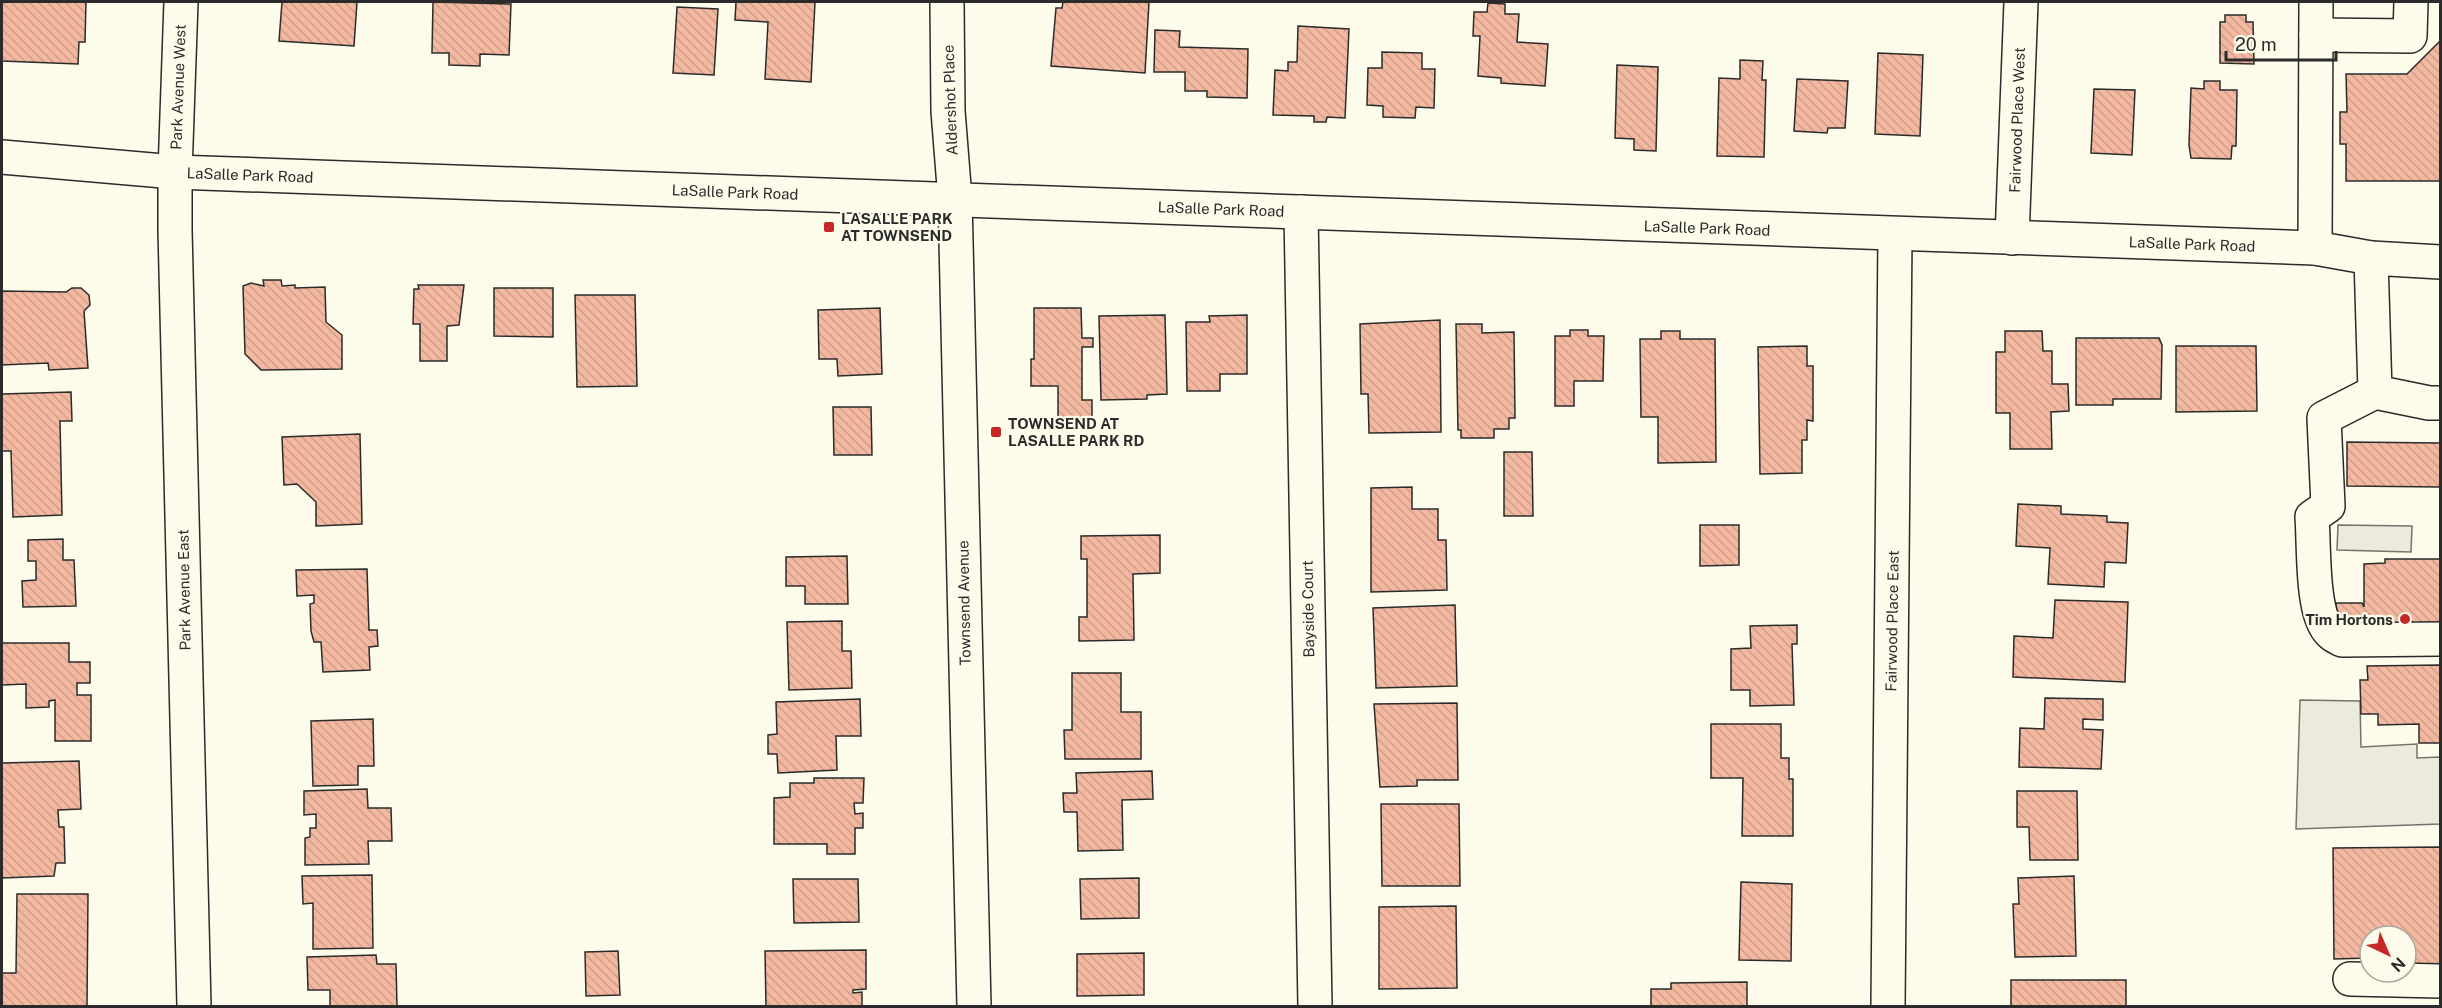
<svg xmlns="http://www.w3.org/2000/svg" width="2442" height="1008" font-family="'Public Sans',sans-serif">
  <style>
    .parking { fill: #eceadb; stroke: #74746e; stroke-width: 1.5 }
    .building { fill: url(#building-back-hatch); stroke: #2b2b2b; stroke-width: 1.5 }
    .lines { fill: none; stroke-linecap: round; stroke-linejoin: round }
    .minor-casing { stroke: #2b2b2b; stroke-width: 36 }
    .major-casing { stroke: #2b2b2b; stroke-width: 36 }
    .minor { stroke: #fdfbea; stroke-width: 33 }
    .major { stroke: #fdfbea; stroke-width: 33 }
    .poi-dot { fill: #c62828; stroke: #fdfbea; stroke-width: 2 }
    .labels { text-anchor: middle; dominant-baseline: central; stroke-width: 4.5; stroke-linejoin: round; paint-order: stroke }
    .street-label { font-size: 15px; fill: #2b2b2b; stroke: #fdfbea }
    .poi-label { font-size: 15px; font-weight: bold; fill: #2b2b2b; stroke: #fdfbea; text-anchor: start }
  </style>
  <defs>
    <pattern id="building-back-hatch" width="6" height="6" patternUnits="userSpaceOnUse" patternTransform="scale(1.5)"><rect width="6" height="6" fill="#f2b8a0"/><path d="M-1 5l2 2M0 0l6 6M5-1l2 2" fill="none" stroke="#d09e8a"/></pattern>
  </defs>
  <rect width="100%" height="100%" fill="#fdfbea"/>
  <g class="parking">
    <path d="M 2338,525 L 2412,526 L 2411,552 L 2337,550 Z"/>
    <path d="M 2300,700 L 2360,701 L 2361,747 L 2417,744 L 2417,758 L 2440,757 L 2440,824 L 2296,829 Z"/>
  </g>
  <g class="building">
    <path d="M 2,2 L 86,2 L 85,42 L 79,42 L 78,64 L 2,61 Z"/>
    <path d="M 282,2 L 357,2 L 354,46 L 279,41 Z"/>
    <path d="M 433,2 L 511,4 L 509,55 L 480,54 L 480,66 L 449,65 L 449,53 L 432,53 Z"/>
    <path d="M 736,2 L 815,2 L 811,82 L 765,79 L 768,22 L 735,20 Z"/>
    <path d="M 1063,2 L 1149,2 L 1145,73 L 1051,66 L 1056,8 L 1062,8 Z"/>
    <path d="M 1488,3 L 1505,4 L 1505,14 L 1519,14 L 1517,42 L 1548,44 L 1545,86 L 1501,83 L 1501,78 L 1478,76 L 1480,36 L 1473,36 L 1474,12 L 1487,12 Z"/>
    <path d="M 677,7 L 718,9 L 714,75 L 673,73 Z"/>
    <path d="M 2225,15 L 2246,15 L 2246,22 L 2253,22 L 2254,64 L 2220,63 L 2220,22 L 2225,22 Z"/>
    <path d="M 1298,26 L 1349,29 L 1345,118 L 1327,117 L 1326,122 L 1314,122 L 1314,116 L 1273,115 L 1275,70 L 1288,71 L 1288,62 L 1297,62 Z"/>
    <path d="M 1155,30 L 1180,31 L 1179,47 L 1248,49 L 1247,98 L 1207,97 L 1207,91 L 1185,91 L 1185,72 L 1154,72 Z"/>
    <path d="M 2440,41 L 2440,181 L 2346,181 L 2346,144 L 2340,144 L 2340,112 L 2347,112 L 2346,74 L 2407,74 Z"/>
    <path d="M 1382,52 L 1422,53 L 1422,69 L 1435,69 L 1434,108 L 1416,107 L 1415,118 L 1383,117 L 1383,106 L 1367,105 L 1368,68 L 1382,68 Z"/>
    <path d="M 1878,53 L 1923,55 L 1920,136 L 1875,134 Z"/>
    <path d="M 1740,60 L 1763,61 L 1762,80 L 1766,80 L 1764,157 L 1717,156 L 1719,78 L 1740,79 Z"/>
    <path d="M 1617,65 L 1658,67 L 1656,151 L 1634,150 L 1634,139 L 1615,138 Z"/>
    <path d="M 1797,79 L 1848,81 L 1845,128 L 1828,128 L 1827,133 L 1794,131 Z"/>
    <path d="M 2204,81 L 2220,81 L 2220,90 L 2237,90 L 2236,146 L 2232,146 L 2231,159 L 2191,158 L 2189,145 L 2191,88 L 2204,89 Z"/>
    <path d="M 2094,89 L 2135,90 L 2132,155 L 2091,153 Z"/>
    <path d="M 263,280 L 281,280 L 282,286 L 295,285 L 295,288 L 325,287 L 326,322 L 342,335 L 342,369 L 261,370 L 245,354 L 243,286 L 251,283 L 264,286 Z"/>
    <path d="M 418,285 L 464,285 L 459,325 L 447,326 L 447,361 L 420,361 L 420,324 L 413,324 L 414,289 L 419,289 Z"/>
    <path d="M 72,288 L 81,288 L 89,295 L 90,305 L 84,311 L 88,368 L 49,370 L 48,363 L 2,365 L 2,291 L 66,292 Z"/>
    <path d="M 494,288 L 553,288 L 553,337 L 494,336 Z"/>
    <path d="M 575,295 L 635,295 L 637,386 L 577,387 Z"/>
    <path d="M 880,308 L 882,374 L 838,376 L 837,359 L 819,359 L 818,310 Z"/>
    <path d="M 1034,308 L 1081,308 L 1082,338 L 1093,338 L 1093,347 L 1082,347 L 1082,400 L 1092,400 L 1092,422 L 1058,422 L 1058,386 L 1031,386 L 1031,359 L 1034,359 Z"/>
    <path d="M 1165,315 L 1167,394 L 1147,395 L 1147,399 L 1101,400 L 1099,316 Z"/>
    <path d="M 1247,315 L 1247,374 L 1220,374 L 1220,391 L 1187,391 L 1186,322 L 1210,322 L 1209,316 Z"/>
    <path d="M 1440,320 L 1441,432 L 1369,433 L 1368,394 L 1361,394 L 1360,324 Z"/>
    <path d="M 1456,324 L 1482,324 L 1482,333 L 1514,332 L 1515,418 L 1509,418 L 1509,429 L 1494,429 L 1494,438 L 1461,438 L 1461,430 L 1458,430 Z"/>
    <path d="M 1570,330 L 1588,330 L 1588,336 L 1604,336 L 1603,381 L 1574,381 L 1574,406 L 1555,406 L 1555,336 L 1570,336 Z"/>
    <path d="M 1661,331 L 1680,331 L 1680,339 L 1715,339 L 1716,462 L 1658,463 L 1658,417 L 1641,417 L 1640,339 L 1661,339 Z"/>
    <path d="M 2005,331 L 2042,331 L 2043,351 L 2052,351 L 2052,384 L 2068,384 L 2069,411 L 2051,412 L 2052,449 L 2010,449 L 2010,413 L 1996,413 L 1996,352 L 2005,352 Z"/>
    <path d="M 2076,338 L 2159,338 L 2162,345 L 2161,399 L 2113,399 L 2113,405 L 2076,405 Z"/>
    <path d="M 1807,346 L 1807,366 L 1813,366 L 1813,421 L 1807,420 L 1807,440 L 1802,440 L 1802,473 L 1760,474 L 1758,347 Z"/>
    <path d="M 2176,346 L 2256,346 L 2257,411 L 2176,412 Z"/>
    <path d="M 71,392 L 72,421 L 60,421 L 62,515 L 13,517 L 11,451 L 2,451 L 2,394 Z"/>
    <path d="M 833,407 L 871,407 L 872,455 L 834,455 Z"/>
    <path d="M 360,434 L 362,524 L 316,526 L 316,502 L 297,484 L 284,485 L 282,437 Z"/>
    <path d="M 2347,442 L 2440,443 L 2440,487 L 2347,486 Z"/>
    <path d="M 1504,452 L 1532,452 L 1533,516 L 1504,516 Z"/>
    <path d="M 1412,487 L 1412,509 L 1438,509 L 1438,540 L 1446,540 L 1447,590 L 1371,592 L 1371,488 Z"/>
    <path d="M 2018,504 L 2061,506 L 2061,514 L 2107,516 L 2107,522 L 2128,523 L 2126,563 L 2105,562 L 2104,587 L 2048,584 L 2050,548 L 2016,546 Z"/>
    <path d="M 1700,525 L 1739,525 L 1739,565 L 1700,566 Z"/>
    <path d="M 1160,535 L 1160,573 L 1133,574 L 1134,640 L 1079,641 L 1079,617 L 1087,617 L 1087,559 L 1081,559 L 1081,536 Z"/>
    <path d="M 63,539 L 63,560 L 74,560 L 76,606 L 23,607 L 22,581 L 36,580 L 36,561 L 28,561 L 28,540 Z"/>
    <path d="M 847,556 L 848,604 L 805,604 L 805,586 L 786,586 L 786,557 Z"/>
    <path d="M 2385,559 L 2440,559 L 2440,624 L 2336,624 L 2336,603 L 2362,603 L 2364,607 L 2364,564 L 2385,563 Z"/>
    <path d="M 367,569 L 369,630 L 377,630 L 378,646 L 369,647 L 370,670 L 323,672 L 321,642 L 314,642 L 311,631 L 310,604 L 314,603 L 314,595 L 297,596 L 296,570 Z"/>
    <path d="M 2055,600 L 2128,602 L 2125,682 L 2013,677 L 2014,636 L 2053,638 Z"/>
    <path d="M 1455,605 L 1457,686 L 1376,688 L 1373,608 Z"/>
    <path d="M 842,621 L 842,651 L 851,651 L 852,688 L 789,690 L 787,622 Z"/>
    <path d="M 1797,625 L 1797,644 L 1792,644 L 1794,705 L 1750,706 L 1750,690 L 1731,690 L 1731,649 L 1751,648 L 1750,626 Z"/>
    <path d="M 2,643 L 69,643 L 69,662 L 90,662 L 90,683 L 77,683 L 77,695 L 91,695 L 91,741 L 55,741 L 55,700 L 49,701 L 49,707 L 26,708 L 26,684 L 2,685 Z"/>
    <path d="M 2440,665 L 2440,743 L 2419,743 L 2419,724 L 2378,725 L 2378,714 L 2361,714 L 2360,680 L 2368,680 L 2367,666 Z"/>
    <path d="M 1072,673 L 1121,673 L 1121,712 L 1141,712 L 1141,759 L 1065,759 L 1064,730 L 1072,730 Z"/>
    <path d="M 2045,698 L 2103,699 L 2103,720 L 2083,719 L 2083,729 L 2103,730 L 2101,769 L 2019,767 L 2020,728 L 2044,729 Z"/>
    <path d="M 860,699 L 861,736 L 836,736 L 837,770 L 778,773 L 777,754 L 768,754 L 768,735 L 777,734 L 776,702 Z"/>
    <path d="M 1457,703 L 1458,780 L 1417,780 L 1417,786 L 1380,787 L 1374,704 Z"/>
    <path d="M 373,719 L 374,766 L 358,766 L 358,785 L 313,786 L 311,721 Z"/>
    <path d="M 1711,724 L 1781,724 L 1781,758 L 1789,758 L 1789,779 L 1793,779 L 1793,836 L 1742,836 L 1743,778 L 1711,778 Z"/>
    <path d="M 79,761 L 81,809 L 58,810 L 59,827 L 64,827 L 65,863 L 56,863 L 54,876 L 2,878 L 2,763 Z"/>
    <path d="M 1152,771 L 1153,799 L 1122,800 L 1123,850 L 1078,851 L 1077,812 L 1064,812 L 1063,793 L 1077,793 L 1076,773 Z"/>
    <path d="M 814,778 L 864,778 L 863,803 L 854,803 L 855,814 L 863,813 L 863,828 L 855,828 L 855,854 L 827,854 L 827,844 L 774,844 L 774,798 L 790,797 L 790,783 L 814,783 Z"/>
    <path d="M 367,789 L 368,808 L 391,808 L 392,841 L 368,841 L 369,864 L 305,865 L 305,838 L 310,837 L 310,828 L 316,828 L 316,814 L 304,815 L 304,791 Z"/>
    <path d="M 2017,791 L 2077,791 L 2078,860 L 2030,860 L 2029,827 L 2017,827 Z"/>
    <path d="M 1381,804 L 1459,804 L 1460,886 L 1382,886 Z"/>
    <path d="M 2440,847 L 2440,965 L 2406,965 L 2406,936 L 2370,936 L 2370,958 L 2334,959 L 2333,848 Z"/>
    <path d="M 372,875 L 373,948 L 313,949 L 313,903 L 303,904 L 302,876 Z"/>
    <path d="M 2074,876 L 2076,956 L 2015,957 L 2013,904 L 2019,904 L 2018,878 Z"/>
    <path d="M 1139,878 L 1139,918 L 1081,919 L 1080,879 Z"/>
    <path d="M 793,879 L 858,879 L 859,922 L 794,923 Z"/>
    <path d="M 1741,882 L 1792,884 L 1791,961 L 1739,960 Z"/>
    <path d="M 17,894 L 88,894 L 87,1006 L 2,1006 L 2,973 L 16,973 Z"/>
    <path d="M 1456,906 L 1457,988 L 1379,989 L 1379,907 Z"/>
    <path d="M 866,950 L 866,989 L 853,990 L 853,993 L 862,992 L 862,1006 L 766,1006 L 765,951 Z"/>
    <path d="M 618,951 L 620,995 L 586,996 L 585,952 Z"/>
    <path d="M 1144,953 L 1144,995 L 1077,996 L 1077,954 Z"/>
    <path d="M 376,955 L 377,964 L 396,964 L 397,1006 L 330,1006 L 330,990 L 308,990 L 307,957 Z"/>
    <rect x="2011" y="980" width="115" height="26"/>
    <path d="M 1747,982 L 1747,1006 L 1651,1006 L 1651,989 L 1671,989 L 1671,983 Z"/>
  </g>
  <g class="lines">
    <defs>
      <g id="minor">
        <path d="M 181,2 L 175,172 L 175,230 L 194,1006"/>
        <path d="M 947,2 L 948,111 L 955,199 L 974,1006"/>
        <path d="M 2316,35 L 2410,36 L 2411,2"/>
        <path d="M 1301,212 L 1315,1006"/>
        <path d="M 2012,238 L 2021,2"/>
        <path d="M 2315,248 L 2316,2"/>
        <path d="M 2371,258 L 2375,392 L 2429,403 L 2440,403"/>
        <path d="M 2375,392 L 2324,418 L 2328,506 L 2312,517 C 2314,544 2312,603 2325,625 C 2329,633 2334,636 2342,640 L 2440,639"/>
        <path d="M 2350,979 L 2440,981"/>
        <path d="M 1888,1006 L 1895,235"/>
      </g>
      <path id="major" d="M 2,157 L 175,172 L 2315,248 L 2371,258 L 2440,262"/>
    </defs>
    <use href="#minor" class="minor-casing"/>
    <use href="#major" class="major-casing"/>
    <use href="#minor" class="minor"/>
    <use href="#major" class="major"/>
  </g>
  <g class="poi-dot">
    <rect x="823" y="221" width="12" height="12" rx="3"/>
    <rect x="990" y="426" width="12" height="12" rx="3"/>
    <circle cx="2405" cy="619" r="6"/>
  </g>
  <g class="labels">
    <g class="street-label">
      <text transform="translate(178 87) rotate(-88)">Park Avenue West</text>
      <text transform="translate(950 100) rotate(-92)">Aldershot Place</text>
      <text transform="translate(2017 120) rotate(-88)">Fairwood Place West</text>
      <text transform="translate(250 175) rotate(2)">LaSalle Park Road</text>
      <text transform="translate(735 192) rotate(2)">LaSalle Park Road</text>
      <text transform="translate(1221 209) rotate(2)">LaSalle Park Road</text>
      <text transform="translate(1707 228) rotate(2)">LaSalle Park Road</text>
      <text transform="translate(2192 244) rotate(2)">LaSalle Park Road</text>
      <text transform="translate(184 590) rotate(-91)">Park Avenue East</text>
      <text transform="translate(964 603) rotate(-91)">Townsend Avenue</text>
      <text transform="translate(1308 609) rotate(-91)">Bayside Court</text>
      <text transform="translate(1892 621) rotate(-89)">Fairwood Place East</text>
    </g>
    <g class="poi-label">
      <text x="841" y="218">LASALLE PARK<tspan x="841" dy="17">AT TOWNSEND</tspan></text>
      <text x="1008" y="423">TOWNSEND AT<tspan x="1008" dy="17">LASALLE PARK RD</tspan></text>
      <text x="2393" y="619" text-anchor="end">Tim Hortons</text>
    </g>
  </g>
  <rect width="2442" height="1008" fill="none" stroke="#2b2b2b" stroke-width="6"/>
  <g transform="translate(2388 954) rotate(136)"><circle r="28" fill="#fdfbea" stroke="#a9a89e" stroke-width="1.5"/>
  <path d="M0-4.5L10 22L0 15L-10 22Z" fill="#c62828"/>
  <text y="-9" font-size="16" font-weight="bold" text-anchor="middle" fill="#2b2b2b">N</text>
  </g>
  <path d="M2226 51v9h110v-9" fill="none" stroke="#2b2b2b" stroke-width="3"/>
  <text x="2235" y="51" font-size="18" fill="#2b2b2b" stroke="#fdfbea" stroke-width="4.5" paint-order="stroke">20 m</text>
</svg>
